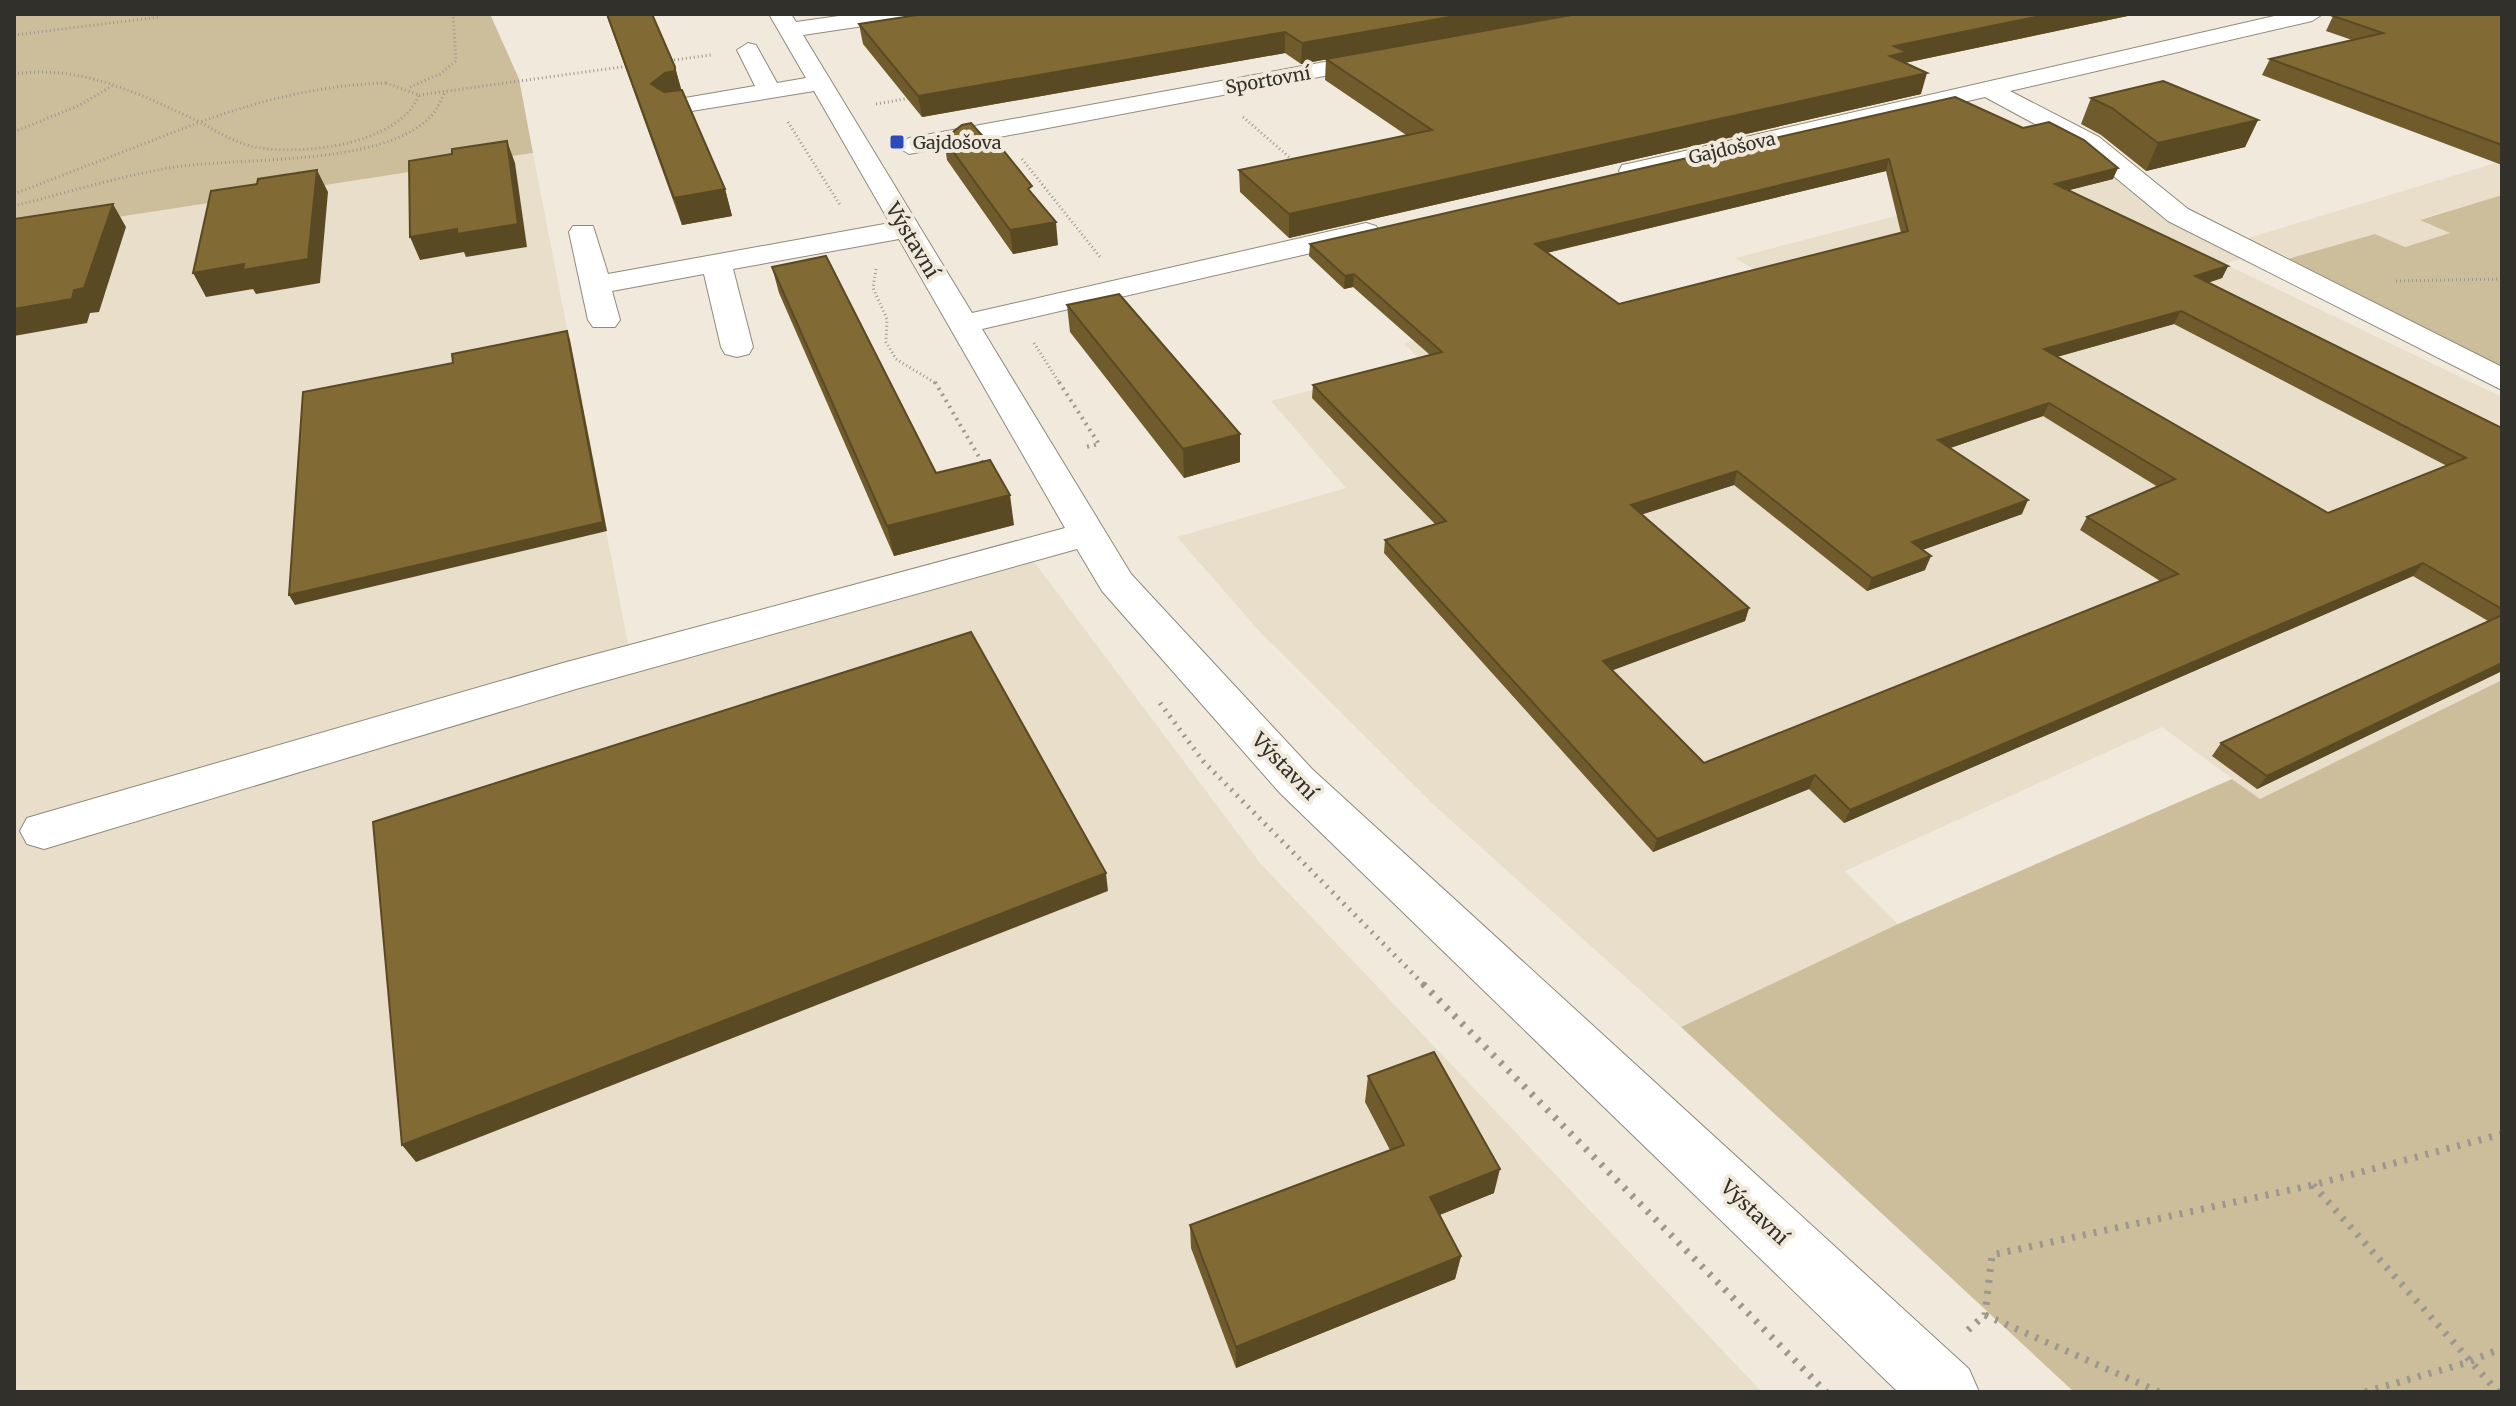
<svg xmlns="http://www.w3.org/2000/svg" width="2516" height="1406" font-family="Merriweather,serif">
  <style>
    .built { fill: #e8deca }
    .green { fill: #ccbd9b }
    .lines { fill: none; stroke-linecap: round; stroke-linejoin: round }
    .minor-casing { stroke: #908a7c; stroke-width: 2 }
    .path-far3 { stroke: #9d988e; stroke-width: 3; stroke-dasharray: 1 3; stroke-linecap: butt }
    .path-far2 { stroke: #9d988e; stroke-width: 4; stroke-dasharray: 2 5; stroke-linecap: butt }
    .path-far1 { stroke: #9d988e; stroke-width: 5; stroke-dasharray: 2 6; stroke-linecap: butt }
    .path { stroke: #9d988e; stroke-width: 7; stroke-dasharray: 3 8; stroke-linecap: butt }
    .minor { fill: #fff; fill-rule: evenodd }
    .wall { fill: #6f5b2c; fill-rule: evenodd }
    .shaded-wall { fill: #5a4a24 }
    .building { fill: #816a33; stroke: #5a4a24; stroke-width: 2; fill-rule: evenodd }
    .poi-dot { fill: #2b4bbb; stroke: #f1eadc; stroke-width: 3 }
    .labels { text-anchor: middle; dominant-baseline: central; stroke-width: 8; stroke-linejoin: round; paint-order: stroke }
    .far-street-label { font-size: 18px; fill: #32302a; stroke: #f1eadc }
    .far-poi-label { font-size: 18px; fill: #32302a; stroke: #f1eadc; text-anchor: start }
    .street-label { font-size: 20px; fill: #32302a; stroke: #f1eadc }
  </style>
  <rect width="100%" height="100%" fill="#f1eadc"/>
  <g class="built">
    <path d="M 533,153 L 628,644 L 1020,543 L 1260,863 L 1762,1392 L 14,1392 L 14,233 Z"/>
    <path d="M 2502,161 L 2502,195 L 2421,219 L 2451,233 L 2405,247 L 2375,234 L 2277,263 L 2235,242 Z"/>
    <path d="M 2098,163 L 2248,256 L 2225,264 L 2502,397 L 2502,680 L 2260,799 L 2162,727 L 1845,871 L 1898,924 L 1681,1027 L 1434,805 L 1261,633 L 1177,537 L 1346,488 L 1271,401 L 1421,361 L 1404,343 L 1593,291 L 1617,309 L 1757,271 L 1735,258 Z"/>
  </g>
  <g class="green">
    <path d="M 14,14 L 490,14 L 519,79 L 533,153 L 14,233 Z"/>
    <path d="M 2502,195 L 2502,380 L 2284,260 L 2375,234 L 2405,247 L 2450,233 L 2420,220 Z"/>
    <path d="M 2502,680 L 2502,1392 L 2074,1392 L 1681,1027 L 1898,924 L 2232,779 L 2260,799 Z"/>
  </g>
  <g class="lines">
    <defs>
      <g id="minor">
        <path d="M 769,14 L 791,14 L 796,22 L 853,14 L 908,14 L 897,21 L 803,35 L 972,313 L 1366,223 L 1376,226 L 1380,232 L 1376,238 L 982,329 L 1131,574 L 1312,769 L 1969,1369 L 1979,1392 L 1898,1392 L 1280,793 L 1102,591 L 1077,549 L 576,689 L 44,849 L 27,844 L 20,831 L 27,818 L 44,813 L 563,663 L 1065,528 L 899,239 L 733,269 L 753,347 L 749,354 L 737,357 L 725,354 L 721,347 L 704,274 L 612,291 L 620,320 L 615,327 L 593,327 L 588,320 L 569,232 L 573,226 L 593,226 L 608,274 L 890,223 L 814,91 L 673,114 L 661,107 L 673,100 L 755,86 L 737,50 L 748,43 L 756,45 L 777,83 L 806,78 Z"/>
        <path d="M 2283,14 L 2323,14 L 2312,21 L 2010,91 L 2099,137 L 2188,209 L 2502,367 L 2502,390 L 2168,221 L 2081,149 L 1985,97 L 1632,179 L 1622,177 L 1619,171 L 1622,165 L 1632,163 Z"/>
        <path d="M 1385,51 L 1393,53 L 1397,58 L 1393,63 L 909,154 L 896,146 L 909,138 Z"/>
      </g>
    </defs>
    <use href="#minor" class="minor-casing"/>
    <g class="path-far3">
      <path d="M 14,35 L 159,17"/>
      <path d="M 666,61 L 711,55"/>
      <path d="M 14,74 C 82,64 139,94 200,122"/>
      <path d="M 386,83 L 419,95 C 399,146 297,157 250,146 C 232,141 216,131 200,122 C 261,100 321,85 386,83 Z"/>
      <path d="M 410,87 L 440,74 L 456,61 L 453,14"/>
      <path d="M 419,95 L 628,66"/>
      <path d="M 876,104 L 910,98"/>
      <path d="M 1243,117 L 1296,163"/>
      <path d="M 788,122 L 840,205"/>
      <path d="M 14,132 L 80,105 L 112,86"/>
      <path d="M 1022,159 L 1100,257"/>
      <path d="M 14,194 L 200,122"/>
      <path d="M 14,206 C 65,193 117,177 169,168 C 237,156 380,168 430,117 C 437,111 441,99 446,91"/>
      <path d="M 876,269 L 873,288 L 887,319 L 886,342 L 896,359 L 937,384"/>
      <path d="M 2396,281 L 2502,279"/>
      <path d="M 1034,343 L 1060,384"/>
    </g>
    <g class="path-far2">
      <path d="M 935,382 L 985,467"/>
      <path d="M 1059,382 L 1099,444 L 1086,447"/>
    </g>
    <path class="path-far1" d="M 1160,703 L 1203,761 L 1425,986"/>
    <g class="path">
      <path d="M 1423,984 L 1826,1392"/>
      <path d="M 2313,1185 L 2498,1392"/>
      <path d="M 1985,1315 L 2159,1392"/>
      <path d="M 1968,1330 L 1985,1315 L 1992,1255 L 2313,1185 L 2502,1134"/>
      <path d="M 2365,1392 L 2469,1362 L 2502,1348"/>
    </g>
    <use href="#minor" class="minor"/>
  </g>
  <g class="wall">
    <path d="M 606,14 L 652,14 L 675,67 L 681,90 L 725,189 L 732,216 L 682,225 Z"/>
    <path d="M 1574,14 L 1301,64 L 1285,53 L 922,117 L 863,44 L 859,24 Z"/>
    <path d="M 1577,14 L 2137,14 L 1905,63 L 1921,94 L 1289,238 L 1240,192 L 1239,170 L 1406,135 L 1325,80 L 1326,59 Z"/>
    <path d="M 2502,14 L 2502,165 L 2262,75 L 2270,59 L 2352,40 L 2326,31 L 2333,16 Z"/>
    <path d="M 1955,97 L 2113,179 L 2069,190 L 2228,266 L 2222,278 L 2208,283 L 2502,428 L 2502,671 L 2257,789 L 2212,756 L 2221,743 L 2488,621 L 2413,576 L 1844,823 L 1809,789 L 1653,852 L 1384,553 L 1385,540 L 1435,524 L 1312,398 L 1313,385 L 1430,355 L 1353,287 L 1344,289 L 1309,256 L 1310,244 ZM 1886,171 L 1901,233 L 1619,304 L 1547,253 ZM 2174,324 L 2447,466 L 2328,513 L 2057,357 ZM 2043,416 L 2158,487 L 2087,517 L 2080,530 L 2160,581 L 1704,763 L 1612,670 L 1745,621 L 1749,608 L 1642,514 L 1734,485 L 1867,591 L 1925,570 L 1922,550 L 2022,514 L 1950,448 Z"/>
    <path d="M 2091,98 L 2258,120 L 2245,147 L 2146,171 L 2101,135 L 2081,124 Z"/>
    <path d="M 944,139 L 1033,195 L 1058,245 L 1013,254 L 947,160 Z"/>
    <path d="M 772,267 L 936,473 L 1014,525 L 894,556 L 779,293 Z"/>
    <path d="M 1067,305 L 1240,462 L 1184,478 L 1070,332 Z"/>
    <path d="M 1368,1076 L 1494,1193 L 1440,1215 L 1461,1256 L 1455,1279 L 1236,1368 L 1191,1248 L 1190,1225 L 1390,1150 L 1365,1102 Z"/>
  </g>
  <g class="shaded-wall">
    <path d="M 1467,14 L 1574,14 L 1301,64 L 1302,43 Z"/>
    <path d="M 2050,14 L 2137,14 L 1904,63 L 1883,76 L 1894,46 Z"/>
    <path d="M 1285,32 L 1285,53 L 922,117 L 918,96 Z"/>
    <path d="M 675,67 L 682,92 L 671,97 L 651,84 L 665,73 Z"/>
    <path d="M 1927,73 L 1921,94 L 1289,238 L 1289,214 Z"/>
    <path d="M 2258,120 L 2245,147 L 2146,171 L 2158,143 Z"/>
    <path d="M 507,141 L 515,163 L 527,247 L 466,257 L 464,252 L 420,260 L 410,237 L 457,229 Z"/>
    <path d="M 1889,159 L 1886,171 L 1533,256 L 1535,244 Z"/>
    <path d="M 2118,168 L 2113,179 L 2050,195 L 2055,184 Z"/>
    <path d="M 317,170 L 328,192 L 320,283 L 256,294 L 253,289 L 206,297 L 193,273 L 244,264 Z"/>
    <path d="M 725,189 L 732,216 L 682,225 L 674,198 Z"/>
    <path d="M 113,204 L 126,227 L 99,312 L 90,313 L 87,323 L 14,336 L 14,309 L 74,290 Z"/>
    <path d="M 1056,222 L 1058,245 L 1013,254 L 1010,230 Z"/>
    <path d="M 2228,266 L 2222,278 L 2189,288 L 2195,276 Z"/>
    <path d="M 1354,274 L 1353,287 L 1344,289 L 1345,276 Z"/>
    <path d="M 2181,311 L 2174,324 L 2038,362 L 2044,349 Z"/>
    <path d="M 567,331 L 570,340 L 607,531 L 295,605 L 289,595 Z"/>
    <path d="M 2049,403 L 2043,416 L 1933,454 L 1938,440 Z"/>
    <path d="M 1240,434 L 1240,462 L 1184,478 L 1183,449 Z"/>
    <path d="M 1737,471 L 1734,485 L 1628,519 L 1631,505 Z"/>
    <path d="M 1010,495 L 1014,525 L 894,556 L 887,526 Z"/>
    <path d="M 2028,500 L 2022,514 L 1906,556 L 1912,542 Z"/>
    <path d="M 1931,556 L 1925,570 L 1867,591 L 1872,578 Z"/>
    <path d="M 2423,563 L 2413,576 L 1844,823 L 1850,810 Z"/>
    <path d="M 1749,608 L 1745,621 L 1600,675 L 1603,661 Z"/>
    <path d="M 2502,663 L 2502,671 L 2257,789 L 2267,776 Z"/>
    <path d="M 1815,775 L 1809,789 L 1653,852 L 1657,839 Z"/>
    <path d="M 1106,873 L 1108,891 L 416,1162 L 402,1145 Z"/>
    <path d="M 1500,1169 L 1494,1193 L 1426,1220 L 1430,1197 Z"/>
    <path d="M 1461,1256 L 1455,1279 L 1236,1368 L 1236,1347 Z"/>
  </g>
  <g class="building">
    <path d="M 607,14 L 652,14 L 675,67 L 675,71 L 665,73 L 651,84 L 664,92 L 682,90 L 725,189 L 674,198 Z"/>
    <path d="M 924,14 L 1467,14 L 1302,43 L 1285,32 L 918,96 L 859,24 Z"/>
    <path d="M 1577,14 L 2050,14 L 1894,46 L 1907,52 L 1890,56 L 1927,73 L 1289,214 L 1239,170 L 1432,130 L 1326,59 Z"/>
    <path d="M 2342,14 L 2502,14 L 2502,145 L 2270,59 L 2383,33 L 2333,16 Z"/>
    <path d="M 2163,81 L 2258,120 L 2158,143 L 2112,108 L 2091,98 Z"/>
    <path d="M 1955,97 L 2023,128 L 2049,122 L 2084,140 L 2118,168 L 2055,184 L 2228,266 L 2195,276 L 2502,428 L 2502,609 L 2423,563 L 1850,810 L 1815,775 L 1657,839 L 1385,540 L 1446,521 L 1313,385 L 1442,352 L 1354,274 L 1345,276 L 1310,244 ZM 1889,159 L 1908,231 L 1619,304 L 1535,244 ZM 2181,311 L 2466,458 L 2328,513 L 2044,349 ZM 2049,403 L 2175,479 L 2087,517 L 2178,574 L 1704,763 L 1603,661 L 1749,608 L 1631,505 L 1737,471 L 1872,578 L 1931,556 L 1912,542 L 2028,500 L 1938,440 Z"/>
    <path d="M 971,123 L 987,141 L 995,140 L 1032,186 L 1028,189 L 1056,222 L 1010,230 L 944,139 L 962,125 Z"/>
    <path d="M 507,141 L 518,224 L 457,234 L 457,229 L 410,237 L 409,161 L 452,154 L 452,149 Z"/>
    <path d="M 317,170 L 308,259 L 243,270 L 244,264 L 193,273 L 211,191 L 257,184 L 258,179 Z"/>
    <path d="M 113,204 L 84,288 L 74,290 L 72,299 L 14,309 L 14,219 Z"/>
    <path d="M 826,256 L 936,473 L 990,460 L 1010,495 L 887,526 L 772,267 Z"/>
    <path d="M 1119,294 L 1240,434 L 1183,449 L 1067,305 Z"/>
    <path d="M 567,331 L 603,522 L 289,595 L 303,392 L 453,363 L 452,354 Z"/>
    <path d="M 2502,615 L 2502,663 L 2267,776 L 2221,743 Z"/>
    <path d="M 971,632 L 1106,873 L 402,1145 L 373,822 Z"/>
    <path d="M 1434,1052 L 1500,1169 L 1430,1197 L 1461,1256 L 1236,1347 L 1190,1225 L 1404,1145 L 1368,1076 Z"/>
  </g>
  <rect class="poi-dot" x="889" y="134" width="16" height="16" rx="4"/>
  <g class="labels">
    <g class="far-street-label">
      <text transform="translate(1268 80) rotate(-10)">Sportovní</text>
      <text transform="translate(1732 148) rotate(-13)">Gajdošova</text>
    </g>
    <g class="far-poi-label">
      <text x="913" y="142">Gajdošova</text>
    </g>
    <g class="street-label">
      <text transform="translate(913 240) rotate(59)">Výstavní</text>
      <text transform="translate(1285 766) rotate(46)">Výstavní</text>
      <text transform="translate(1755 1212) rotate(43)">Výstavní</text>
    </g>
  </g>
  <rect width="2516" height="1406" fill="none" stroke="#32302a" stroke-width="32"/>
</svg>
